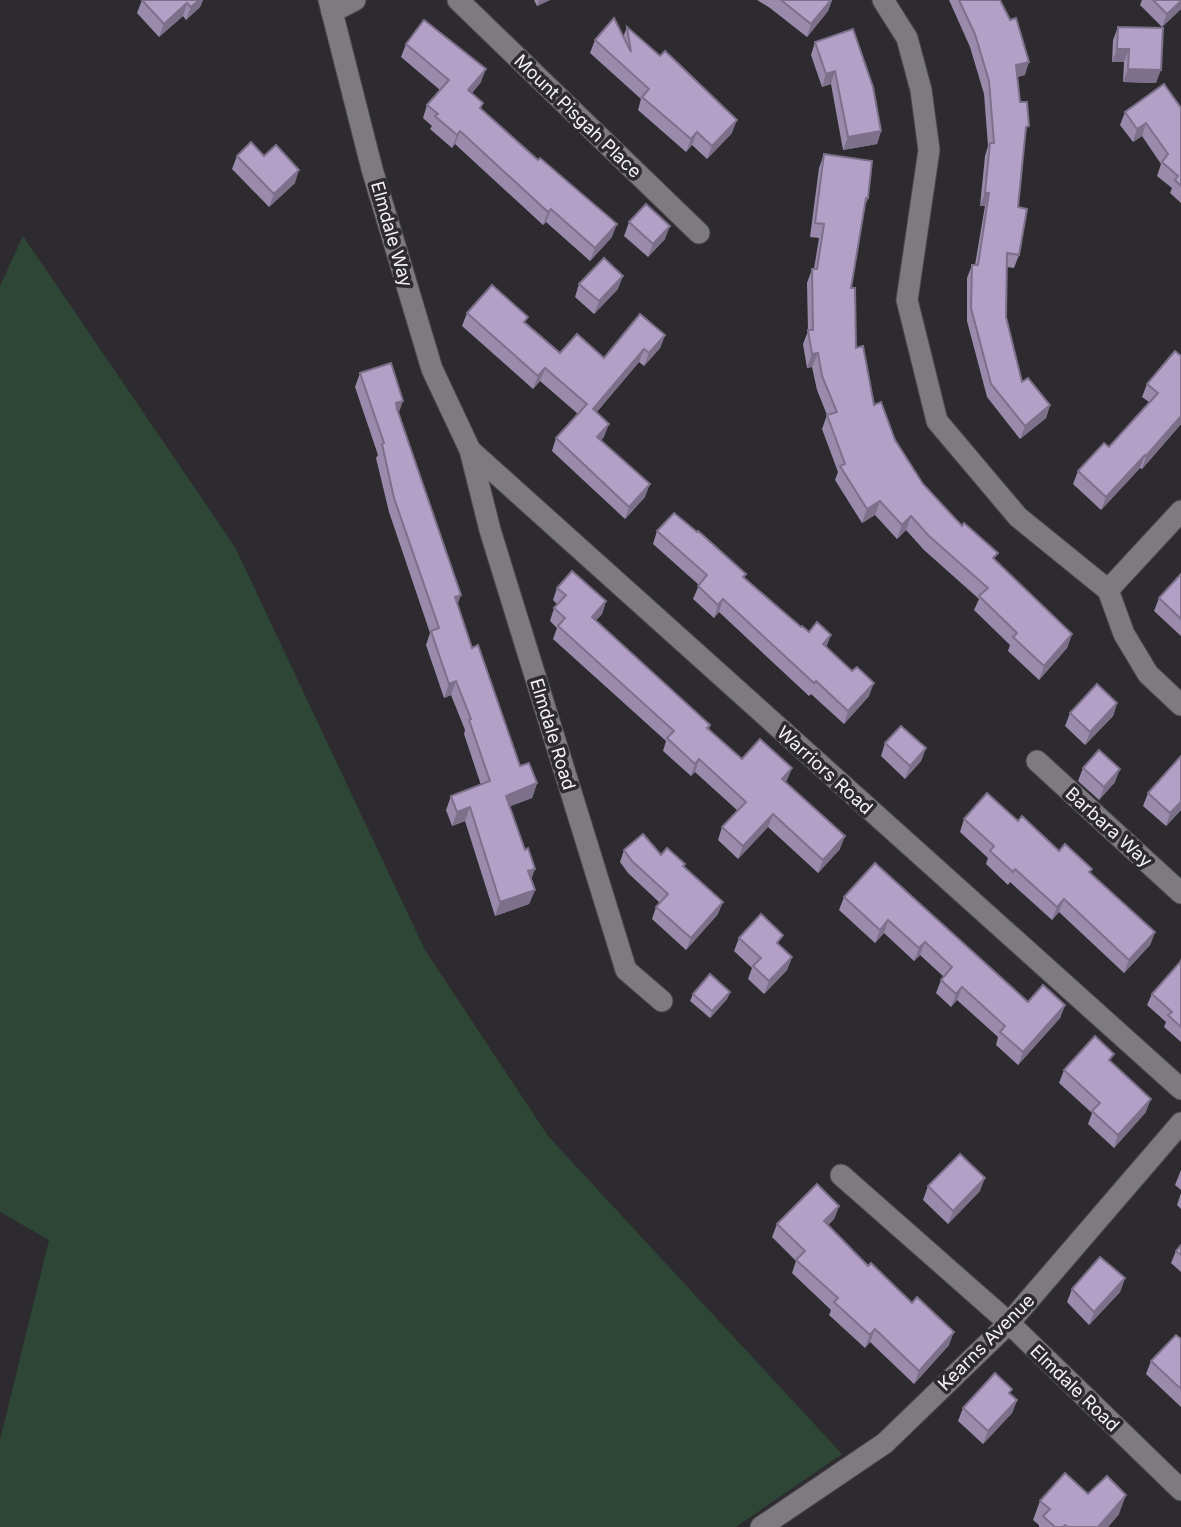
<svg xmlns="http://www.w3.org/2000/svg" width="1181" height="1527" font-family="Inter,sans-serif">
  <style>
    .green { fill: #2e4635 }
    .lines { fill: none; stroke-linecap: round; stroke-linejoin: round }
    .minor-casing { stroke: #4b494d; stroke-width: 23 }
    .minor { stroke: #7d7a80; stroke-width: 21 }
    .wall { fill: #9a8aab }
    .shaded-wall { fill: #7d708b }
    .building { fill: #b3a0c7; stroke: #7d708b; stroke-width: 2 }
    .labels { text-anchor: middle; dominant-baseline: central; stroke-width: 7; stroke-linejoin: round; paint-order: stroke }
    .street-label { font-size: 18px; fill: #f4f2f6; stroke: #2d2b2f }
  </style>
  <rect width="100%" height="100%" fill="#2d2b2f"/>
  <path class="green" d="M 23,236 L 235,547 L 425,950 L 548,1136 L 842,1454 L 736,1527 L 0,1527 L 0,1440 L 49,1240 L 0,1212 L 0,286 Z"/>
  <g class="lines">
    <defs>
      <g id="minor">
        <path d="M 329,0 L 372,169 L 432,369 L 470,450 L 490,530 L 626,970 L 662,1001"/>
        <path d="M 458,0 L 699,233"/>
        <path d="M 883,0 L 907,38 L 921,90 L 929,150 L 907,300 L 937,421 L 1018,517 L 1108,590"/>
        <path d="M 332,12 L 355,0"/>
        <path d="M 470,450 L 1181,1089"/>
        <path d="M 1108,590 L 1124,634 L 1148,674 L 1181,705"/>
        <path d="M 1108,590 L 1181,511"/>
        <path d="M 1037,761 L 1181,893"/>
        <path d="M 841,1175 L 1009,1323 L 1181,1490"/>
        <path d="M 761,1527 L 885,1443 L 1009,1323 L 1181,1123"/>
      </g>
    </defs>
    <use href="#minor" class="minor-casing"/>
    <use href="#minor" class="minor"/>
  </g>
  <g class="wall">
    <path d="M 142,0 L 203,0 L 200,7 L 186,20 L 183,16 L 159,37 L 137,13 Z"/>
    <path d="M 534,0 L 550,0 L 537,6 Z"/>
    <path d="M 757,0 L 832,0 L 828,11 L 807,37 L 770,8 Z"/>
    <path d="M 949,0 L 1000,0 L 1025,75 L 1017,77 L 1020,102 L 1025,137 L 1018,207 L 1019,255 L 1014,268 L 1007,267 L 1006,317 L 1022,382 L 1050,405 L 1046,418 L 1020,439 L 987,397 L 967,321 L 967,278 L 972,265 L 975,265 L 985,206 L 980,206 L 985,156 L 988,146 L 984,94 L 970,47 Z"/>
    <path d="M 1142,0 L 1181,0 L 1181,9 L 1162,27 L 1140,5 Z"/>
    <path d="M 627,27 L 732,133 L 707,159 L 692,145 L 686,152 L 638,110 L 641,99 L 590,53 L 595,40 L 623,37 Z"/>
    <path d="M 1118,27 L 1156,83 L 1123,82 L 1124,62 L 1112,62 L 1113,40 Z"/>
    <path d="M 815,42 L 881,131 L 877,144 L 843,150 L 831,84 L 822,87 L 811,55 Z"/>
    <path d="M 406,44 L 481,82 L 472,93 L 481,109 L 612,237 L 590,261 L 546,222 L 543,225 L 455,144 L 452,148 L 430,129 L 432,126 L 423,118 L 427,105 L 440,90 L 401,57 Z"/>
    <path d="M 1181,108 L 1181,203 L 1170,193 L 1172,188 L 1157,176 L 1161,164 L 1142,136 L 1133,142 L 1120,125 L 1125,112 Z"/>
    <path d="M 824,154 L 868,198 L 863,211 L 851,288 L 856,348 L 874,405 L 923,484 L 962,526 L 995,560 L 1072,634 L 1067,648 L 1039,680 L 1008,651 L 1010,645 L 974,610 L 979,599 L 924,550 L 906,530 L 897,539 L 875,515 L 862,523 L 835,480 L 838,472 L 822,429 L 827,415 L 817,390 L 812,367 L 807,368 L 803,344 L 808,331 L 807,283 L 812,269 L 814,269 L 819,238 L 810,237 L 819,168 Z"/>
    <path d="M 237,156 L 295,183 L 269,207 L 232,169 Z"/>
    <path d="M 629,222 L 665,239 L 648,257 L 624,236 Z"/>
    <path d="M 579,284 L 618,289 L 594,314 L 575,297 Z"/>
    <path d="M 467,313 L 526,323 L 560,353 L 604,358 L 665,335 L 660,348 L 644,366 L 639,362 L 596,413 L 604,437 L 601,440 L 645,497 L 625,519 L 552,451 L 556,438 L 578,414 L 540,381 L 533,389 L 462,326 Z"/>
    <path d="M 1181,356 L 1181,424 L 1142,469 L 1140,468 L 1101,510 L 1073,484 L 1078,471 L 1109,447 L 1149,402 L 1142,397 L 1147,384 Z"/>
    <path d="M 360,373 L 399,413 L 457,604 L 472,648 L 520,766 L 537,783 L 532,798 L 510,806 L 535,890 L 529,904 L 495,916 L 465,821 L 452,826 L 446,810 L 451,796 L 481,785 L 464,734 L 465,730 L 451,695 L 444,698 L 426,645 L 430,633 L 389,512 L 376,458 L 378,455 L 355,387 Z"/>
    <path d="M 657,531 L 745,578 L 801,627 L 827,648 L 869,696 L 844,724 L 811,694 L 809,696 L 719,612 L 714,618 L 693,599 L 699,585 L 653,544 Z"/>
    <path d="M 1181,574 L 1181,636 L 1154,611 L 1159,598 Z"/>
    <path d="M 557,588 L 606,601 L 602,614 L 595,621 L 710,725 L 709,730 L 742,759 L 792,768 L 786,782 L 840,849 L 818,873 L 768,827 L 738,859 L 718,840 L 722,827 L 738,811 L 695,772 L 691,776 L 663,751 L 666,741 L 553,639 L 557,628 L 550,621 L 554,608 L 557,604 L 553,600 Z"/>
    <path d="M 1117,703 L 1113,716 L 1085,745 L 1065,726 L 1070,713 Z"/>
    <path d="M 885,743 L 926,748 L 921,761 L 905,779 L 881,756 Z"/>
    <path d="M 1083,768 L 1115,782 L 1099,800 L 1078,781 Z"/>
    <path d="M 1148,793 L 1181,810 L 1166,826 L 1143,806 Z"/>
    <path d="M 964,819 L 1018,821 L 1091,873 L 1155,932 L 1150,945 L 1124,973 L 1059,912 L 1052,920 L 1010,882 L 1008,885 L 986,864 L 988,858 L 960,832 Z"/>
    <path d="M 624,850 L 661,855 L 685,864 L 684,867 L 718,914 L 686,950 L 652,919 L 656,907 L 660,903 L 628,873 L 620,862 Z"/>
    <path d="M 875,863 L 1028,1002 L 1065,1005 L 1060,1018 L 1018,1065 L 996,1045 L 998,1037 L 957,1000 L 951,1007 L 936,993 L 941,980 L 944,977 L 920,955 L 914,961 L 884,933 L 875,943 L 839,910 L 844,897 Z"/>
    <path d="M 739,938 L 780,946 L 792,957 L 787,970 L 764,994 L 748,979 L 752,968 L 734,951 Z"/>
    <path d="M 1181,958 L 1181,1042 L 1164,1027 L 1166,1022 L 1147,1005 L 1152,994 L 1179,964 Z"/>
    <path d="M 730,992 L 727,999 L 710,1018 L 690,1001 L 693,994 Z"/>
    <path d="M 1111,1062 L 1146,1112 L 1114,1148 L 1088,1124 L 1092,1113 L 1059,1083 L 1064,1070 Z"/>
    <path d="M 1181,1170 L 1181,1190 L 1175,1185 Z"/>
    <path d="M 928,1186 L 980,1191 L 948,1224 L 923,1200 Z"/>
    <path d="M 1181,1193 L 1181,1209 L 1177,1205 Z"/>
    <path d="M 839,1206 L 834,1219 L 828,1225 L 949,1345 L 914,1384 L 870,1342 L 865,1348 L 829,1315 L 831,1310 L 792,1273 L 796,1261 L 772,1237 L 777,1224 Z"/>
    <path d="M 1181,1245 L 1181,1272 L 1171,1263 L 1176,1251 Z"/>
    <path d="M 1125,1278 L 1120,1292 L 1089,1325 L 1067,1302 L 1072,1289 Z"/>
    <path d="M 1181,1339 L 1181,1407 L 1146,1374 L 1151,1361 Z"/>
    <path d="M 1017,1400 L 1012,1413 L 983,1444 L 958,1421 L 963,1408 Z"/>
    <path d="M 1088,1494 L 1119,1514 L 1108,1527 L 1039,1527 L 1039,1525 L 1033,1520 L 1040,1501 Z"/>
  </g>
  <g class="shaded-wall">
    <path d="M 199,0 L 203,0 L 200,7 L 186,20 L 191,7 Z"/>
    <path d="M 539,0 L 550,0 L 537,6 Z"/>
    <path d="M 831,0 L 832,0 L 828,11 L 807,37 L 811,24 Z"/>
    <path d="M 1181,1 L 1181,9 L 1162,27 L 1167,14 Z"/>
    <path d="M 187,3 L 183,16 L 159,37 L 164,24 Z"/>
    <path d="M 1117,49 L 1129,49 L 1124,62 L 1112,62 Z"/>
    <path d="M 1029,62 L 1025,75 L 1012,78 L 1016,65 Z"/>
    <path d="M 486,69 L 481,82 L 463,103 L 468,90 Z"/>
    <path d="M 1128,69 L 1161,70 L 1156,83 L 1123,82 Z"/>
    <path d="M 835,71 L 831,84 L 822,87 L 826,74 Z"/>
    <path d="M 737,120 L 732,133 L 707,159 L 712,146 Z"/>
    <path d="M 1146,123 L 1142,136 L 1133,142 L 1137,129 Z"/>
    <path d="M 460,131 L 455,144 L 452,148 L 457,135 Z"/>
    <path d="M 881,131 L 877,144 L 843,150 L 848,137 Z"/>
    <path d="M 697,132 L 692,145 L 686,152 L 691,139 Z"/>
    <path d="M 299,170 L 295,183 L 269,207 L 274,194 Z"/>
    <path d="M 985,193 L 989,193 L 985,206 L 980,206 Z"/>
    <path d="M 551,209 L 546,222 L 543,225 L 548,212 Z"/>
    <path d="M 617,224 L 612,237 L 590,261 L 595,248 Z"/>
    <path d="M 670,226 L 665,239 L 648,257 L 653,244 Z"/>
    <path d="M 623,276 L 618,289 L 594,314 L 599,301 Z"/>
    <path d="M 665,335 L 660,348 L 644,366 L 649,353 Z"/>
    <path d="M 644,349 L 639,362 L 588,422 L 593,409 Z"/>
    <path d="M 818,353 L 812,367 L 807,368 L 812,354 Z"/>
    <path d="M 545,368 L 540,381 L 533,389 L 538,376 Z"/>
    <path d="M 403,401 L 398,415 L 396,403 Z"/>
    <path d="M 1050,405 L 1046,418 L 1020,439 L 1025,426 Z"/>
    <path d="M 1181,416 L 1181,424 L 1142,469 L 1146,456 Z"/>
    <path d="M 609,424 L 604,437 L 593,450 L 597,437 Z"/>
    <path d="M 1145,455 L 1140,468 L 1101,510 L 1106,497 Z"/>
    <path d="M 650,484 L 645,497 L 625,519 L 629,507 Z"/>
    <path d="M 880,501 L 875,515 L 862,523 L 867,509 Z"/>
    <path d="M 911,516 L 906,530 L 897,539 L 902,525 Z"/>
    <path d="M 461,595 L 456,609 L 455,597 Z"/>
    <path d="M 723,599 L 719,612 L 714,618 L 718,605 Z"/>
    <path d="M 606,601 L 602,614 L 587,630 L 592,617 Z"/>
    <path d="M 1072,634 L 1067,648 L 1039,680 L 1044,666 Z"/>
    <path d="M 831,635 L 826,648 L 823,644 Z"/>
    <path d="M 456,681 L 451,695 L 444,698 L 449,684 Z"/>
    <path d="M 874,683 L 869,696 L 844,724 L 848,711 Z"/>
    <path d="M 1117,703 L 1113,716 L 1085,745 L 1090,732 Z"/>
    <path d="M 926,748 L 921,761 L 905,779 L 910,766 Z"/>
    <path d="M 699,759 L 695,772 L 691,776 L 695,764 Z"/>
    <path d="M 792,768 L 787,780 L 777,791 L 782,779 Z"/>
    <path d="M 1120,769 L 1115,782 L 1099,800 L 1104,787 Z"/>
    <path d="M 537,783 L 532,798 L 501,810 L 506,796 Z"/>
    <path d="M 1181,802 L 1181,810 L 1166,826 L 1170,813 Z"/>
    <path d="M 470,807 L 465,821 L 452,826 L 457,812 Z"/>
    <path d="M 773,814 L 768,827 L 738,859 L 743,846 Z"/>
    <path d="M 845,836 L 840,849 L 818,873 L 823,860 Z"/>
    <path d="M 535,869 L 530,883 L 528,871 Z"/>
    <path d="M 535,890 L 529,904 L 495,916 L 500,902 Z"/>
    <path d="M 1064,899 L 1059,912 L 1052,920 L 1057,907 Z"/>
    <path d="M 723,902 L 718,914 L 686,950 L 691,938 Z"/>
    <path d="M 888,920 L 884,933 L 875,943 L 880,930 Z"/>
    <path d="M 1155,932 L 1150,945 L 1124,973 L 1129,960 Z"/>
    <path d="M 925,942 L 920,955 L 914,961 L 919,948 Z"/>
    <path d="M 792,957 L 787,970 L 764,994 L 769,981 Z"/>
    <path d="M 962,987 L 957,1000 L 951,1007 L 956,994 Z"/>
    <path d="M 730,992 L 727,999 L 710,1018 L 712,1011 Z"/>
    <path d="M 1065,1005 L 1060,1018 L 1018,1065 L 1023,1052 Z"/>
    <path d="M 1151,1099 L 1146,1112 L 1114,1148 L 1118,1135 Z"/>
    <path d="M 985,1178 L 980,1191 L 948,1224 L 953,1211 Z"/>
    <path d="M 839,1206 L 834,1219 L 819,1234 L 824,1221 Z"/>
    <path d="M 1125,1278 L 1120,1292 L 1089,1325 L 1094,1312 Z"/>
    <path d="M 875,1329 L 870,1342 L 865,1348 L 870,1335 Z"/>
    <path d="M 954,1332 L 949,1345 L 914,1384 L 919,1371 Z"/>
    <path d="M 1017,1400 L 1012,1413 L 983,1444 L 988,1431 Z"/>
    <path d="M 1126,1495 L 1119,1514 L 1108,1527 L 1098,1527 Z"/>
  </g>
  <g class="building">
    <path d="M 142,0 L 199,0 L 191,7 L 187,3 L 164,24 Z"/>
    <path d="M 781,0 L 831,0 L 811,24 Z"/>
    <path d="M 959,0 L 1000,0 L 1010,20 L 1016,18 L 1029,62 L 1016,65 L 1020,102 L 1027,102 L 1029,126 L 1026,127 L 1018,207 L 1027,209 L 1019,255 L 1007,253 L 1006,317 L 1022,382 L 1028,378 L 1050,405 L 1025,426 L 991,384 L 971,308 L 972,265 L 978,265 L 989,193 L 985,193 L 990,143 L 994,143 L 989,81 L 975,34 Z"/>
    <path d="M 1153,0 L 1181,0 L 1181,1 L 1167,14 Z"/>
    <path d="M 614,18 L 631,52 L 627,27 L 660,56 L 665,51 L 737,120 L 712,146 L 697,132 L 691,139 L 642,97 L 649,89 L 595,40 Z"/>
    <path d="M 424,20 L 486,69 L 468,90 L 483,103 L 480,108 L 538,160 L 540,158 L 617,224 L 595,248 L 551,209 L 548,212 L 460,131 L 457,135 L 435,116 L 438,114 L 427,105 L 449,80 L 406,44 Z"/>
    <path d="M 1118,27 L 1163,28 L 1161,70 L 1128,69 L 1129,49 L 1117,49 Z"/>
    <path d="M 853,29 L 873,87 L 881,131 L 848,137 L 835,71 L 826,74 L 815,42 Z"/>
    <path d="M 1164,84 L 1181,108 L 1181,186 L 1175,180 L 1178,176 L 1162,162 L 1168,154 L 1146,123 L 1137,129 L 1125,112 Z"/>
    <path d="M 251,142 L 264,156 L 276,145 L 299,170 L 274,194 L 237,156 Z"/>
    <path d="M 824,154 L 872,161 L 868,198 L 866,198 L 851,288 L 855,288 L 856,348 L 863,346 L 874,405 L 881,402 L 895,440 L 923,484 L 962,526 L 964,523 L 998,553 L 993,558 L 1072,634 L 1044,666 L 1013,637 L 1017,633 L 979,596 L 988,588 L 929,536 L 911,516 L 902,525 L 880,501 L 867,509 L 840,466 L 845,464 L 827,415 L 837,412 L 822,376 L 818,353 L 812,354 L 808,330 L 813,330 L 812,269 L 817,269 L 824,224 L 815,223 Z"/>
    <path d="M 646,204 L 670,226 L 653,244 L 629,222 Z"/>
    <path d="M 604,258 L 623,276 L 599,301 L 579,284 Z"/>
    <path d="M 492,285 L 528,317 L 524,322 L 560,353 L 577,334 L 604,358 L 640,314 L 665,335 L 649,353 L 644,349 L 593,409 L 609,424 L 597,437 L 650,484 L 629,507 L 556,438 L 587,404 L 545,368 L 538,376 L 467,313 Z"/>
    <path d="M 1175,351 L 1181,356 L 1181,416 L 1146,456 L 1145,455 L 1106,497 L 1078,471 L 1104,443 L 1109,447 L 1158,393 L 1147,384 Z"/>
    <path d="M 391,363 L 403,401 L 396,403 L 397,409 L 461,595 L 455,597 L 472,648 L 478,645 L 520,766 L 529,763 L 537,783 L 506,796 L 525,850 L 528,848 L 535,869 L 528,871 L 535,890 L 500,902 L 470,807 L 457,812 L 451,796 L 490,781 L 469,720 L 471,719 L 456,681 L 449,684 L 431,631 L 439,628 L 394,498 L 382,444 L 384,443 L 360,373 Z"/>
    <path d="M 674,513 L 697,532 L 698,531 L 746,574 L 743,577 L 801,627 L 802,626 L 809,632 L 817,622 L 831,635 L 823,644 L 852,671 L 857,667 L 874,683 L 848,711 L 816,681 L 814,683 L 723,599 L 718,605 L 698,586 L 707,575 L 657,531 Z"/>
    <path d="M 572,571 L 606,601 L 592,617 L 710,725 L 707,728 L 742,759 L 760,739 L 792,768 L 782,779 L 845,836 L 823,860 L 773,814 L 743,846 L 722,827 L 746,802 L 699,759 L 695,764 L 667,738 L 674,731 L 558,626 L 565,618 L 554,608 L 566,595 L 557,588 Z"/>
    <path d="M 1181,574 L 1181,619 L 1159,598 Z"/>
    <path d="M 1097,684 L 1117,703 L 1090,732 L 1070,713 Z"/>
    <path d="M 901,726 L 926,748 L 910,766 L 885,743 Z"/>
    <path d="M 1099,750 L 1120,769 L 1104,787 L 1083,768 Z"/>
    <path d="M 1181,756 L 1181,802 L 1170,813 L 1148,793 Z"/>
    <path d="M 987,793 L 1018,821 L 1022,816 L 1059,851 L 1065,844 L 1092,869 L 1089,872 L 1155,932 L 1129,960 L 1064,899 L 1057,907 L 1015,869 L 1013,872 L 990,851 L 994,846 L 964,819 Z"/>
    <path d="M 643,834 L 661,855 L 667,848 L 685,864 L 683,866 L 723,902 L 691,938 L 656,907 L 668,894 L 632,861 L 624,850 Z"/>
    <path d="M 875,863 L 1028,1002 L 1043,985 L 1065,1005 L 1023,1052 L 1000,1032 L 1005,1026 L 962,987 L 956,994 L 941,980 L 952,967 L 925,942 L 919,948 L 888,920 L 880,930 L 844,897 Z"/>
    <path d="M 761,914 L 783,935 L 777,943 L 792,957 L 769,981 L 753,966 L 761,958 L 739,938 Z"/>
    <path d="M 1181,961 L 1181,1027 L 1168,1015 L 1172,1012 L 1152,994 Z"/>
    <path d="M 710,974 L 730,992 L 712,1011 L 693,994 Z"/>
    <path d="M 1095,1036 L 1114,1054 L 1109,1060 L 1151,1099 L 1118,1135 L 1092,1111 L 1100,1103 L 1064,1070 Z"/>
    <path d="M 960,1154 L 985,1178 L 953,1211 L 928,1186 Z"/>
    <path d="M 817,1184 L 839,1206 L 824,1221 L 868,1266 L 871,1263 L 912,1303 L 917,1297 L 954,1332 L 919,1371 L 875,1329 L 870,1335 L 834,1302 L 838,1298 L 796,1260 L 805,1251 L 777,1224 Z"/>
    <path d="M 1181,1245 L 1181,1255 L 1176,1251 Z"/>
    <path d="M 1100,1257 L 1125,1278 L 1094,1312 L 1072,1289 Z"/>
    <path d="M 1176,1335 L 1181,1339 L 1181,1389 L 1151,1361 Z"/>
    <path d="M 995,1373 L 1012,1389 L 1009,1393 L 1017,1400 L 988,1431 L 963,1408 Z"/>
    <path d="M 1065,1473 L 1088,1494 L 1107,1476 L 1126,1495 L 1098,1527 L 1068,1527 L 1065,1525 L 1063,1527 L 1055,1527 L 1043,1516 L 1050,1509 L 1040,1501 Z"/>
  </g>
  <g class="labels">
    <g class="street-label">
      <text transform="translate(578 116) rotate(44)">Mount Pisgah Place</text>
      <text transform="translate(392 234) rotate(74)">Elmdale Way</text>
      <text transform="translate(553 734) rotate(73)">Elmdale Road</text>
      <text transform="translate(825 770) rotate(42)">Warriors Road</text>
      <text transform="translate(1109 827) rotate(42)">Barbara Way</text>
      <text transform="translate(986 1342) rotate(-45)">Kearns Avenue</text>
      <text transform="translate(1075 1388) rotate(44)">Elmdale Road</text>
    </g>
  </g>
</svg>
